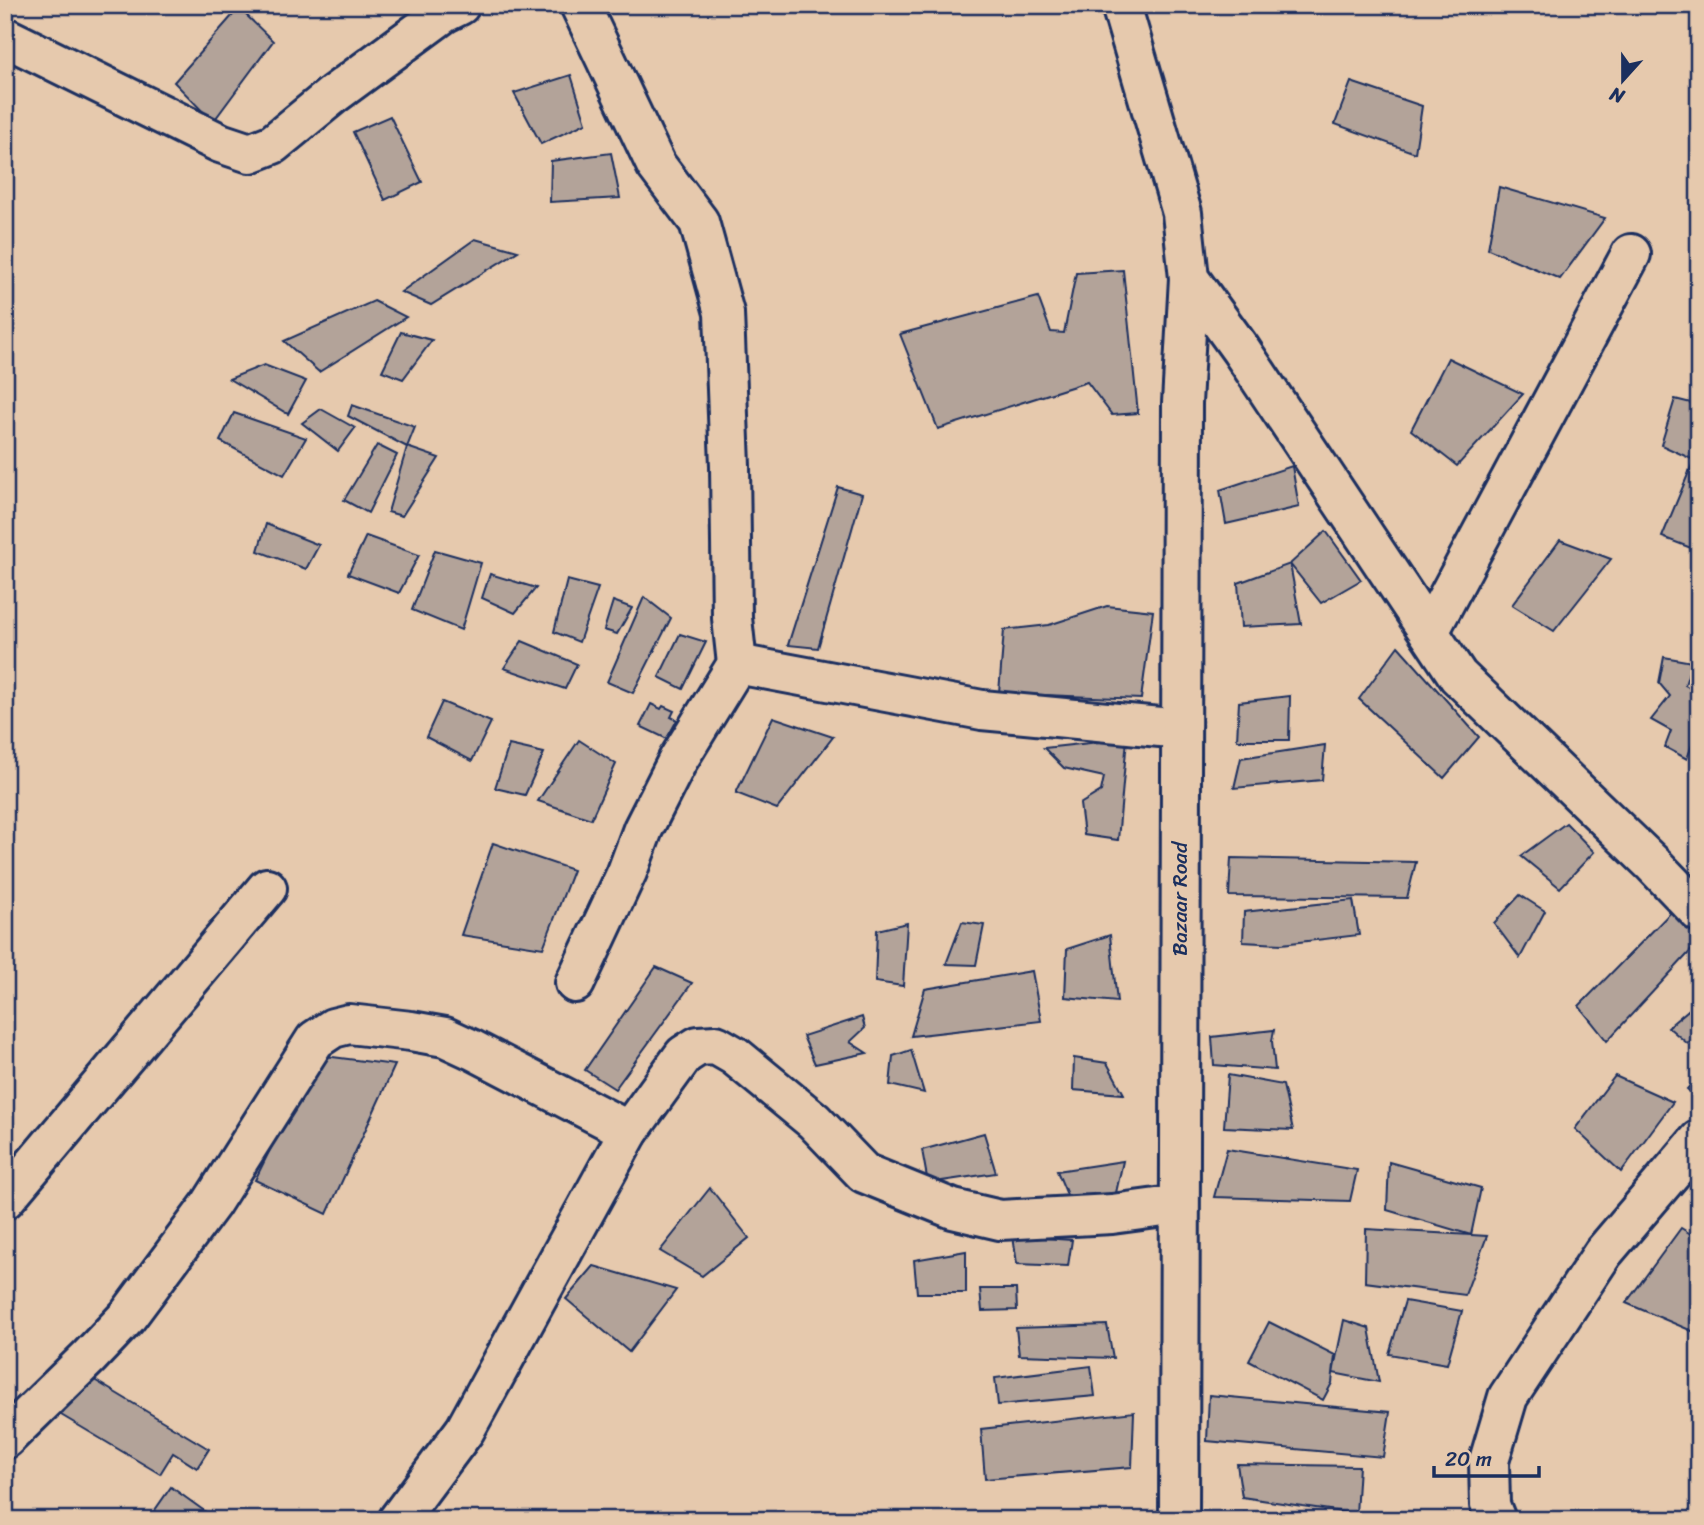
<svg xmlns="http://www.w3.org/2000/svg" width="1704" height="1525" font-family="Sriracha,sans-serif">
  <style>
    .building { fill: #b3a399; stroke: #1b2f5e; stroke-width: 2 }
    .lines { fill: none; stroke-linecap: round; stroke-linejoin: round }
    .minor-casing { stroke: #1b2f5e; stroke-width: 44 }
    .major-casing { stroke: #1b2f5e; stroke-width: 44 }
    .minor { stroke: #e6c9ad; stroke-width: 38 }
    .major { stroke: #e6c9ad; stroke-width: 38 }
    .labels { text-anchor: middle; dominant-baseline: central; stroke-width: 6; stroke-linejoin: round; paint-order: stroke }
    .street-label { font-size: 21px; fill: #1b2f5e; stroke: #e6c9ad }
  </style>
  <rect width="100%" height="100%" fill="#e6c9ad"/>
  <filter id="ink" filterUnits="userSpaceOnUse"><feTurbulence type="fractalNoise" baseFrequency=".0143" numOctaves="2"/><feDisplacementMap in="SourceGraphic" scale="14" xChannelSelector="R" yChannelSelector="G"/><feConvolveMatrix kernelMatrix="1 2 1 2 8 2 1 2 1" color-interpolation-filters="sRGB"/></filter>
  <g filter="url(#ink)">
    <g class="building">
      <path d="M 239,8 L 273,41 L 213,122 L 174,82 Z"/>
      <path d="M 571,75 L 586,123 L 541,144 L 514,93 Z"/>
      <path d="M 1351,82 L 1422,106 L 1415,153 L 1335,124 Z"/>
      <path d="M 390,116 L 422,182 L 385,200 L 353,132 Z"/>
      <path d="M 611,153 L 620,198 L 550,202 L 551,161 Z"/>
      <path d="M 1499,187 L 1605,218 L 1560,279 L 1488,249 Z"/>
      <path d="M 475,239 L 518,251 L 431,305 L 401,292 Z"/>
      <path d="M 1123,270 L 1138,413 L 1112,415 L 1087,382 L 938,429 L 900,334 L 1038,297 L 1051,332 L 1064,333 L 1076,273 Z"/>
      <path d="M 374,301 L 406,317 L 319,372 L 284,341 Z"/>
      <path d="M 401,332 L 432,340 L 403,379 L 382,371 Z"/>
      <path d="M 1448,358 L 1523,394 L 1457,466 L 1411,430 Z"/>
      <path d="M 264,365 L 306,381 L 288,414 L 229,379 Z"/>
      <path d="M 1675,399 L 1699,405 L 1699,551 L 1662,537 L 1694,460 L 1661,445 Z"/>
      <path d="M 352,405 L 415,427 L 407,447 L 348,416 Z"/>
      <path d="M 321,409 L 355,428 L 338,451 L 302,423 Z"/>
      <path d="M 234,413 L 306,438 L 284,475 L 220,441 Z"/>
      <path d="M 377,445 L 397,455 L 368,513 L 344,500 Z"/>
      <path d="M 407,447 L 439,458 L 402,516 L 388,512 Z"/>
      <path d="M 1292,466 L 1299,507 L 1226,524 L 1220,490 Z"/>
      <path d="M 838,487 L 862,494 L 818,648 L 788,645 Z"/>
      <path d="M 266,524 L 319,545 L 306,569 L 258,551 Z"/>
      <path d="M 1326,531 L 1361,580 L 1321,603 L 1290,564 Z"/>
      <path d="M 366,536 L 419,555 L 399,593 L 348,574 Z"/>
      <path d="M 1560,540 L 1611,559 L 1554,631 L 1512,605 Z"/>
      <path d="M 435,550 L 481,563 L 461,630 L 412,610 Z"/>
      <path d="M 1290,564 L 1301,624 L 1241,627 L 1238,583 Z"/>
      <path d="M 490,574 L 536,588 L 515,613 L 482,598 Z"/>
      <path d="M 567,580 L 598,588 L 579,642 L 554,632 Z"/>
      <path d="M 644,597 L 671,618 L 633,693 L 607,682 Z"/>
      <path d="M 613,601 L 632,608 L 617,634 L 604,630 Z"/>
      <path d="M 1107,606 L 1153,611 L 1141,699 L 999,693 L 1004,630 L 1049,625 Z"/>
      <path d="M 680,634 L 706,642 L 683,689 L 659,677 Z"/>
      <path d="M 522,641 L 577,664 L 565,689 L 504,668 Z"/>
      <path d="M 1398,646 L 1479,737 L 1444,778 L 1359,699 Z"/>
      <path d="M 1664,657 L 1692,662 L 1685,685 L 1699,693 L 1699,745 L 1693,742 L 1687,759 L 1665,747 L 1671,731 L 1651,720 L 1670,696 L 1659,683 Z"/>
      <path d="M 1290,696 L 1289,740 L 1237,740 L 1239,702 Z"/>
      <path d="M 442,702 L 491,722 L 472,761 L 426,737 Z"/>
      <path d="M 651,704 L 661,709 L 663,706 L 674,711 L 671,717 L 677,720 L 667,739 L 640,726 Z"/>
      <path d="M 773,717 L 833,737 L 777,809 L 736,793 Z"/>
      <path d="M 1127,739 L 1118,840 L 1084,835 L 1080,804 L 1101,791 L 1104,777 L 1064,768 L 1044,748 Z"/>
      <path d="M 579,740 L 616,764 L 591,819 L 538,801 Z"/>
      <path d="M 509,745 L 544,753 L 525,795 L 495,788 Z"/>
      <path d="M 1325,745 L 1322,780 L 1234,788 L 1241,758 Z"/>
      <path d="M 1566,823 L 1594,852 L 1560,888 L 1521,856 Z"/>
      <path d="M 493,843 L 573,870 L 543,948 L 461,935 Z"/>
      <path d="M 1231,858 L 1416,862 L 1407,898 L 1229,896 Z"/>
      <path d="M 1520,895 L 1545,911 L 1520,958 L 1494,923 Z"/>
      <path d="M 1353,900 L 1359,935 L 1282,944 L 1243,942 L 1244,912 Z"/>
      <path d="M 1683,900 L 1699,927 L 1699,942 L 1607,1041 L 1579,1006 Z"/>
      <path d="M 962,922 L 984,925 L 976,965 L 946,964 Z"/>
      <path d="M 907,923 L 903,986 L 875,982 L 877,930 Z"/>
      <path d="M 1110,935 L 1117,1002 L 1065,997 L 1067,949 Z"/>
      <path d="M 656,967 L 692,983 L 615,1089 L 585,1070 Z"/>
      <path d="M 1032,971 L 1041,1021 L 911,1036 L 925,989 Z"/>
      <path d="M 1699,1001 L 1699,1034 L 1688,1044 L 1668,1027 Z"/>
      <path d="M 862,1017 L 865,1028 L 850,1042 L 867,1053 L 815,1064 L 803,1036 Z"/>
      <path d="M 1274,1030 L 1272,1041 L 1275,1070 L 1214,1065 L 1212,1037 Z"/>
      <path d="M 911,1050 L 924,1093 L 890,1085 L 893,1056 Z"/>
      <path d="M 317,1055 L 395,1065 L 327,1214 L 255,1180 Z"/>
      <path d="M 1074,1058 L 1107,1063 L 1124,1094 L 1073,1090 Z"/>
      <path d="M 1228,1075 L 1283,1085 L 1293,1130 L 1224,1127 Z"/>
      <path d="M 1615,1076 L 1673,1102 L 1621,1172 L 1575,1129 Z"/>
      <path d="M 1699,1076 L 1699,1100 L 1687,1089 Z"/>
      <path d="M 984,1133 L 996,1173 L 928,1183 L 922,1150 Z"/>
      <path d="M 1227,1149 L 1357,1170 L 1350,1201 L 1214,1197 Z"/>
      <path d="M 1123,1161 L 1112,1211 L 1070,1202 L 1057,1171 Z"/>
      <path d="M 1389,1162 L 1481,1188 L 1471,1235 L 1387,1210 Z"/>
      <path d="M 710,1188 L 749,1238 L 702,1276 L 660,1251 Z"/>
      <path d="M 1681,1228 L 1699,1239 L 1699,1334 L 1626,1303 Z"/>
      <path d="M 1366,1229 L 1471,1235 L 1487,1236 L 1465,1295 L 1365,1282 Z"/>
      <path d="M 1013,1236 L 1072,1240 L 1068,1266 L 1017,1264 Z"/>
      <path d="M 966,1251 L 966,1293 L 917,1293 L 914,1260 Z"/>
      <path d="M 594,1266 L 676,1290 L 629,1352 L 566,1299 Z"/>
      <path d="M 980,1289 L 1016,1289 L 1017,1310 L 982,1311 Z"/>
      <path d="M 1405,1301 L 1462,1311 L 1447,1364 L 1389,1354 Z"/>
      <path d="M 1344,1320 L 1369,1328 L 1379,1382 L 1333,1373 Z"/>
      <path d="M 1269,1322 L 1335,1355 L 1332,1383 L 1323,1400 L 1249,1361 Z"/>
      <path d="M 1107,1325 L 1113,1358 L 1019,1355 L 1016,1328 Z"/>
      <path d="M 1091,1366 L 1095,1396 L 998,1405 L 995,1378 Z"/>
      <path d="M 86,1375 L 209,1449 L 197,1468 L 173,1453 L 160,1474 L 61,1415 Z"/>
      <path d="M 1209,1395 L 1390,1412 L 1383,1457 L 1207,1441 Z"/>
      <path d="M 1134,1412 L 1132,1467 L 985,1479 L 981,1429 Z"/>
      <path d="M 1237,1464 L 1359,1466 L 1356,1514 L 1242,1497 Z"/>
      <path d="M 171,1487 L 217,1520 L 148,1520 Z"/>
      <path d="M 1244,1513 L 1274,1520 L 1243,1520 Z"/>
    </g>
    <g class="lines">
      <defs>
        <g id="minor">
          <path d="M 5,37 L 220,143 L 250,153 L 273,144 L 334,94 L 444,13 L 460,5"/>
          <path d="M 1429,632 L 1631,254"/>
          <path d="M 737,664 L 982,710 L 1181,729"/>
          <path d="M 575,983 L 627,872 L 643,829 L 678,760 L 737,664 L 732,618 L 730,466 L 724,313 L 699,222 L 656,165 L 580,5"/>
          <path d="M 5,1199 L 267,888"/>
          <path d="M 5,1439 L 89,1357 L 127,1317 L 211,1204 L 315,1040 L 333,1028 L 349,1024 L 411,1031 L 445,1037 L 473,1050 L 629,1131"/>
          <path d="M 398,1520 L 465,1430 L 629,1131 L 684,1055 L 698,1046 L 716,1045 L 735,1056 L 814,1121 L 864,1173 L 953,1209 L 1000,1220 L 1112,1214 L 1179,1205"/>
          <path d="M 1179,1520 L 1182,403 L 1189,278"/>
          <path d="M 1496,1520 L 1490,1505 L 1489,1461 L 1508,1397 L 1603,1253 L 1699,1140"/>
        </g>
        <path id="major" d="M 1121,5 L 1182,213 L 1189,278 L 1241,350 L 1458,676 L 1653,864 L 1699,912"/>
      </defs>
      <use href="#minor" class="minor-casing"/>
      <use href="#major" class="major-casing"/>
      <use href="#minor" class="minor"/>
      <use href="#major" class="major"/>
    </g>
  </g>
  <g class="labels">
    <g class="street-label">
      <text transform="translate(1180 899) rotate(-90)">Bazaar Road</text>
    </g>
  </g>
  <rect width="1704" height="1525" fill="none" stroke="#e6c9ad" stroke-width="28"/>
  <rect x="14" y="14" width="1676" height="1497" fill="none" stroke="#1b2f5e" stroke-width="2.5" filter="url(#ink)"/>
  <g transform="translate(1623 80) rotate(201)" stroke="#e6c9ad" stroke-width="5" paint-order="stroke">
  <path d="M0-5L12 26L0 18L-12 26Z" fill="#1b2f5e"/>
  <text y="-10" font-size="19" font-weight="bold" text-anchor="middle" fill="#1b2f5e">N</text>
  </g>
  <path d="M1434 1466v10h105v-10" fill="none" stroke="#1b2f5e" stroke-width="3.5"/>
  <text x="1445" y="1466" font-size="21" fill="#1b2f5e" stroke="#e6c9ad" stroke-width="5" paint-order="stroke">20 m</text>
</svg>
